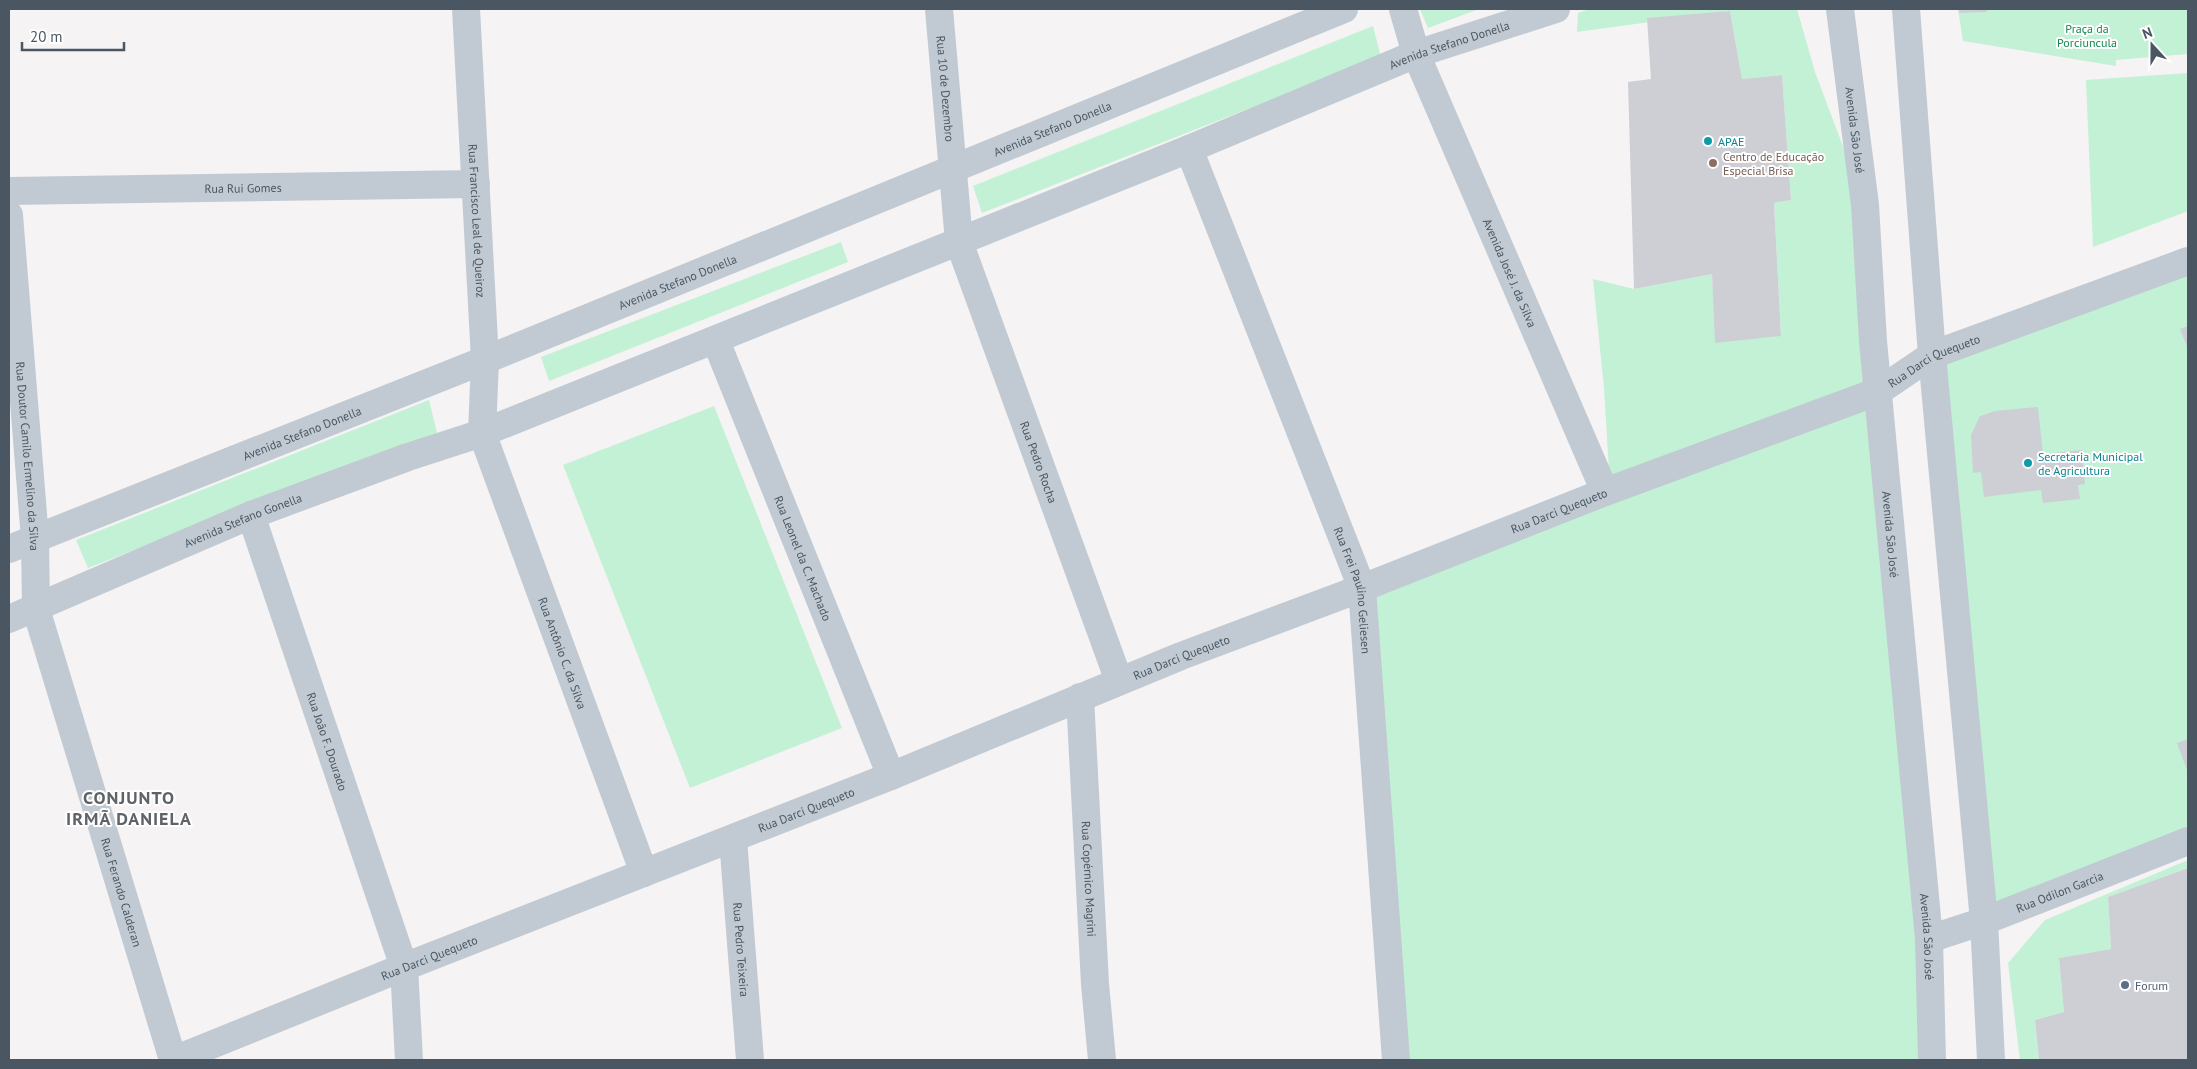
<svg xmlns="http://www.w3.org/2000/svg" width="2197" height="1069" font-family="'PT Sans',sans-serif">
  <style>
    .green { fill: #c3f1d5 }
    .building { fill: #cdcfd5 }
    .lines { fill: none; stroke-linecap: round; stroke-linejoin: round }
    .minor { stroke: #c1cad2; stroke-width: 28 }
    .culture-dot { fill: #0f9aa8; stroke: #fff; stroke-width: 2 }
    .education-dot { fill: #8d6e63; stroke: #fff; stroke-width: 2 }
    .service-dot { fill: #5c6f8a; stroke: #fff; stroke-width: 2 }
    .labels { text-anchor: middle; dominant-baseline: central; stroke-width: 4; stroke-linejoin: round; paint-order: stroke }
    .park-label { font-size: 12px; fill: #17864f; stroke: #fff }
    .street-label { font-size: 12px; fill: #4a5661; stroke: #fff }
    .culture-label { font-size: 12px; fill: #0d838f; stroke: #fff; text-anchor: start }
    .education-label { font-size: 12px; fill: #785e54; stroke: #fff; text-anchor: start }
    .service-label { font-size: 12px; fill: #4e5e75; stroke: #fff; text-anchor: start }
    .district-label { font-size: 18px; font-weight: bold; letter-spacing: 1px; fill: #5f6368; stroke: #fff }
  </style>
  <rect width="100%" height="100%" fill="#f5f3f3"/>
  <g class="green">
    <path d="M 1420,9 L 1479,9 L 1428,28 Z"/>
    <path d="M 1590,9 L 1797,9 L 1815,72 L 1865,205 L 1931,1060 L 1396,1060 L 1362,588 L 1610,487 L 1604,388 L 1593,279 L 1634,289 L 1712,274 L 1716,342 L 1781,335 L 1774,203 L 1791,200 L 1782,75 L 1742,79 L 1730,11 L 1577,32 L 1578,13 Z"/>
    <path d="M 1958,9 L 2188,9 L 2188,54 L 2116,60 L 2116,66 L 1963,41 Z"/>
    <path d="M 1373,26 L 1381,57 L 982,213 L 973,186 Z"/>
    <path d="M 2188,73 L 2188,211 L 2093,247 L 2086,80 Z"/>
    <path d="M 841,242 L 848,262 L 549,381 L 541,357 Z"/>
    <path d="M 2188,256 L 2188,841 L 1984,921 L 1932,355 Z"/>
    <path d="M 429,400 L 437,433 L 88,568 L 76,540 Z"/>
    <path d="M 714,406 L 842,728 L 690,788 L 563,465 Z"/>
    <path d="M 2188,860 L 2188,868 L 2108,897 L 2111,949 L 2059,958 L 2064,1012 L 2035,1020 L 2039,1060 L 2020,1060 L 2008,963 L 2045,920 Z"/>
  </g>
  <g class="building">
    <path d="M 1959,9 L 1987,9 L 1987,12 L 1959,13 Z"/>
    <path d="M 1730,11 L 1742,79 L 1782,75 L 1791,200 L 1774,203 L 1781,336 L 1715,343 L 1712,274 L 1634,289 L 1628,82 L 1651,79 L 1647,18 Z"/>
    <path d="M 2188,326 L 2188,349 L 2180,329 Z"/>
    <path d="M 2038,407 L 2043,454 L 2082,450 L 2085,484 L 2078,485 L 2080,499 L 2043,503 L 2041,490 L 1984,497 L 1981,472 L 1973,473 L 1971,435 L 1980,416 L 1995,411 Z"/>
    <path d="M 2188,739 L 2188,773 L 2177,743 Z"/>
    <path d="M 2188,868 L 2188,1060 L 2039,1060 L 2035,1020 L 2064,1012 L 2059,958 L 2111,949 L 2108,897 Z"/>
  </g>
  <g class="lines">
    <g class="minor">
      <path id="s1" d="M 466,9 L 485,360 L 482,433 L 644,873"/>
      <path id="s2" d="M 939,9 L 959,242 L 1119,681"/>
      <path id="s3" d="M 1403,9 L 1416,54 L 1605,492"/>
      <path id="s4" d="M 1840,9 L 1865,205 L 1873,341 L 1929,939 L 1932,1060"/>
      <path d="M 1906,9 L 1932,355 L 1984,921 L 1991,1060"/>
      <path id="s5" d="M 1189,149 L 1362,588 L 1396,1060"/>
      <path id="s6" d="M 9,191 L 476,184"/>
      <path id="s7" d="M 9,215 L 35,539 L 36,609 L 173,1060"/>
      <path id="s8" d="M 716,341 L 891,776"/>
      <path id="s9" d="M 251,515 L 404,967 L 409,1060"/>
      <path id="s10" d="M 9,549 L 485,360 L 1344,9"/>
      <path id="s11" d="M 9,619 L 251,515 L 408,457 L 482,433 L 1189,149 L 1416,54 L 1556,9"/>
      <path id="s12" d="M 1080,697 L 1095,984 L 1102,1060"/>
      <path id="s13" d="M 733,839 L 750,1060"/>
      <path id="s14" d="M 1929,939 L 1984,921 L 2188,841"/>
      <path id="s15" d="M 174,1060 L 404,967 L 891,776 L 1181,656 L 1362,588 L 1605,492 L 1879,391 L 1932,355 L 2188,261"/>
    </g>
  </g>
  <g class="culture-dot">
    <circle cx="1708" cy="141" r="5"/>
    <circle cx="2028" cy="463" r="5"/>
  </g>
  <circle class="education-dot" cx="1713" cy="163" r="5"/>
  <circle class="service-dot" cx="2125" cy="985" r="5"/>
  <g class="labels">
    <g class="park-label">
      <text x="2087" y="28">Praça da<tspan x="2087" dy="14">Porciuncula</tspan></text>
    </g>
    <g class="street-label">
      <text stroke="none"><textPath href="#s11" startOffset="1551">Avenida Stefano Donella</textPath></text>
      <text stroke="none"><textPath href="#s2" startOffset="80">Rua 10 de Dezembro</textPath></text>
      <text stroke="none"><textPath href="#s10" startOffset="1125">Avenida Stefano Donella</textPath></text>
      <text stroke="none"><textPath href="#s4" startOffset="122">Avenida São José</textPath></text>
      <text stroke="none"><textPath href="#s6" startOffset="234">Rua Rui Gomes</textPath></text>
      <text stroke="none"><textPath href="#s1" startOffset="212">Rua Francisco Leal de Queiroz</textPath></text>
      <text stroke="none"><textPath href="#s3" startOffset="285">Avenida José J. da Silva</textPath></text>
      <text stroke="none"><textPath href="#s10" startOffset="720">Avenida Stefano Donella</textPath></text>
      <text stroke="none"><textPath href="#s15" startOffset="1895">Rua Darci Quequeto</textPath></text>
      <text stroke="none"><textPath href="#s10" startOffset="315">Avenida Stefano Donella</textPath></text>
      <text stroke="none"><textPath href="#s7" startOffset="242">Rua Doutor Camilo Ermelino da Silva</textPath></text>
      <text stroke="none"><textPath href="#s2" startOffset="468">Rua Pedro Rocha</textPath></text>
      <text stroke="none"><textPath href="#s15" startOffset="1490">Rua Darci Quequeto</textPath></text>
      <text stroke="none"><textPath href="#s11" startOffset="254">Avenida Stefano Gonella</textPath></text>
      <text stroke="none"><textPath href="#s4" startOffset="528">Avenida São José</textPath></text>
      <text stroke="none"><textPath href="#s8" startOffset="234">Rua Leonel da C. Machado</textPath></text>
      <text stroke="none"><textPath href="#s5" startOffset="472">Rua Frei Paulino Geliesen</textPath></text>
      <text stroke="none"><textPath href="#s1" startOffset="659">Rua Antônio C. da Silva</textPath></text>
      <text stroke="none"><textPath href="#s15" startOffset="1085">Rua Darci Quequeto</textPath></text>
      <text stroke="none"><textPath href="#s9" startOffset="239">Rua João F. Dourado</textPath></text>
      <text stroke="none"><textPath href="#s15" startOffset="680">Rua Darci Quequeto</textPath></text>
      <text stroke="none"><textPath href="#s12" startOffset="182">Rua Copérnico Magrini</textPath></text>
      <text stroke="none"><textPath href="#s7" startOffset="691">Rua Ferando Calderan</textPath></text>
      <text stroke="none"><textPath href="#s14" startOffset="139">Rua Odilon Garcia</textPath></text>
      <text stroke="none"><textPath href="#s4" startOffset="932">Avenida São José</textPath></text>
      <text stroke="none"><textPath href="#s13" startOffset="111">Rua Pedro Teixeira</textPath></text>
      <text stroke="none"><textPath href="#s15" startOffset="275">Rua Darci Quequeto</textPath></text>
    </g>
    <g class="culture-label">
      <text x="1718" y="141">APAE</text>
      <text x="2038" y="456">Secretaria Municipal<tspan x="2038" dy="14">de Agricultura</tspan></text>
    </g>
    <g class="education-label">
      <text x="1723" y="156">Centro de Educação<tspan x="1723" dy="14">Especial Brisa</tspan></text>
    </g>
    <g class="service-label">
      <text x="2135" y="985">Forum</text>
    </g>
    <g class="district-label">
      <text x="129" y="797">CONJUNTO<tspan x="129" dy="21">IRMÃ DANIELA</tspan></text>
    </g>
  </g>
  <rect width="2197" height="1069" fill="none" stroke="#4a5661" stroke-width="20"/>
  <g transform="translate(2152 45) rotate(339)" stroke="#ffffff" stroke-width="4" paint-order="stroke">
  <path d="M0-4L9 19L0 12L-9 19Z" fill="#4a5661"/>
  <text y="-8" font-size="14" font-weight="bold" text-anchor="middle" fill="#4a5661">N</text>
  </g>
  <path d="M22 42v8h102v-8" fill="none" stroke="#4a5661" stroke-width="2.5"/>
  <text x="30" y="42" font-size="15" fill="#4a5661" stroke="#ffffff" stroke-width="4" paint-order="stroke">20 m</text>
</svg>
